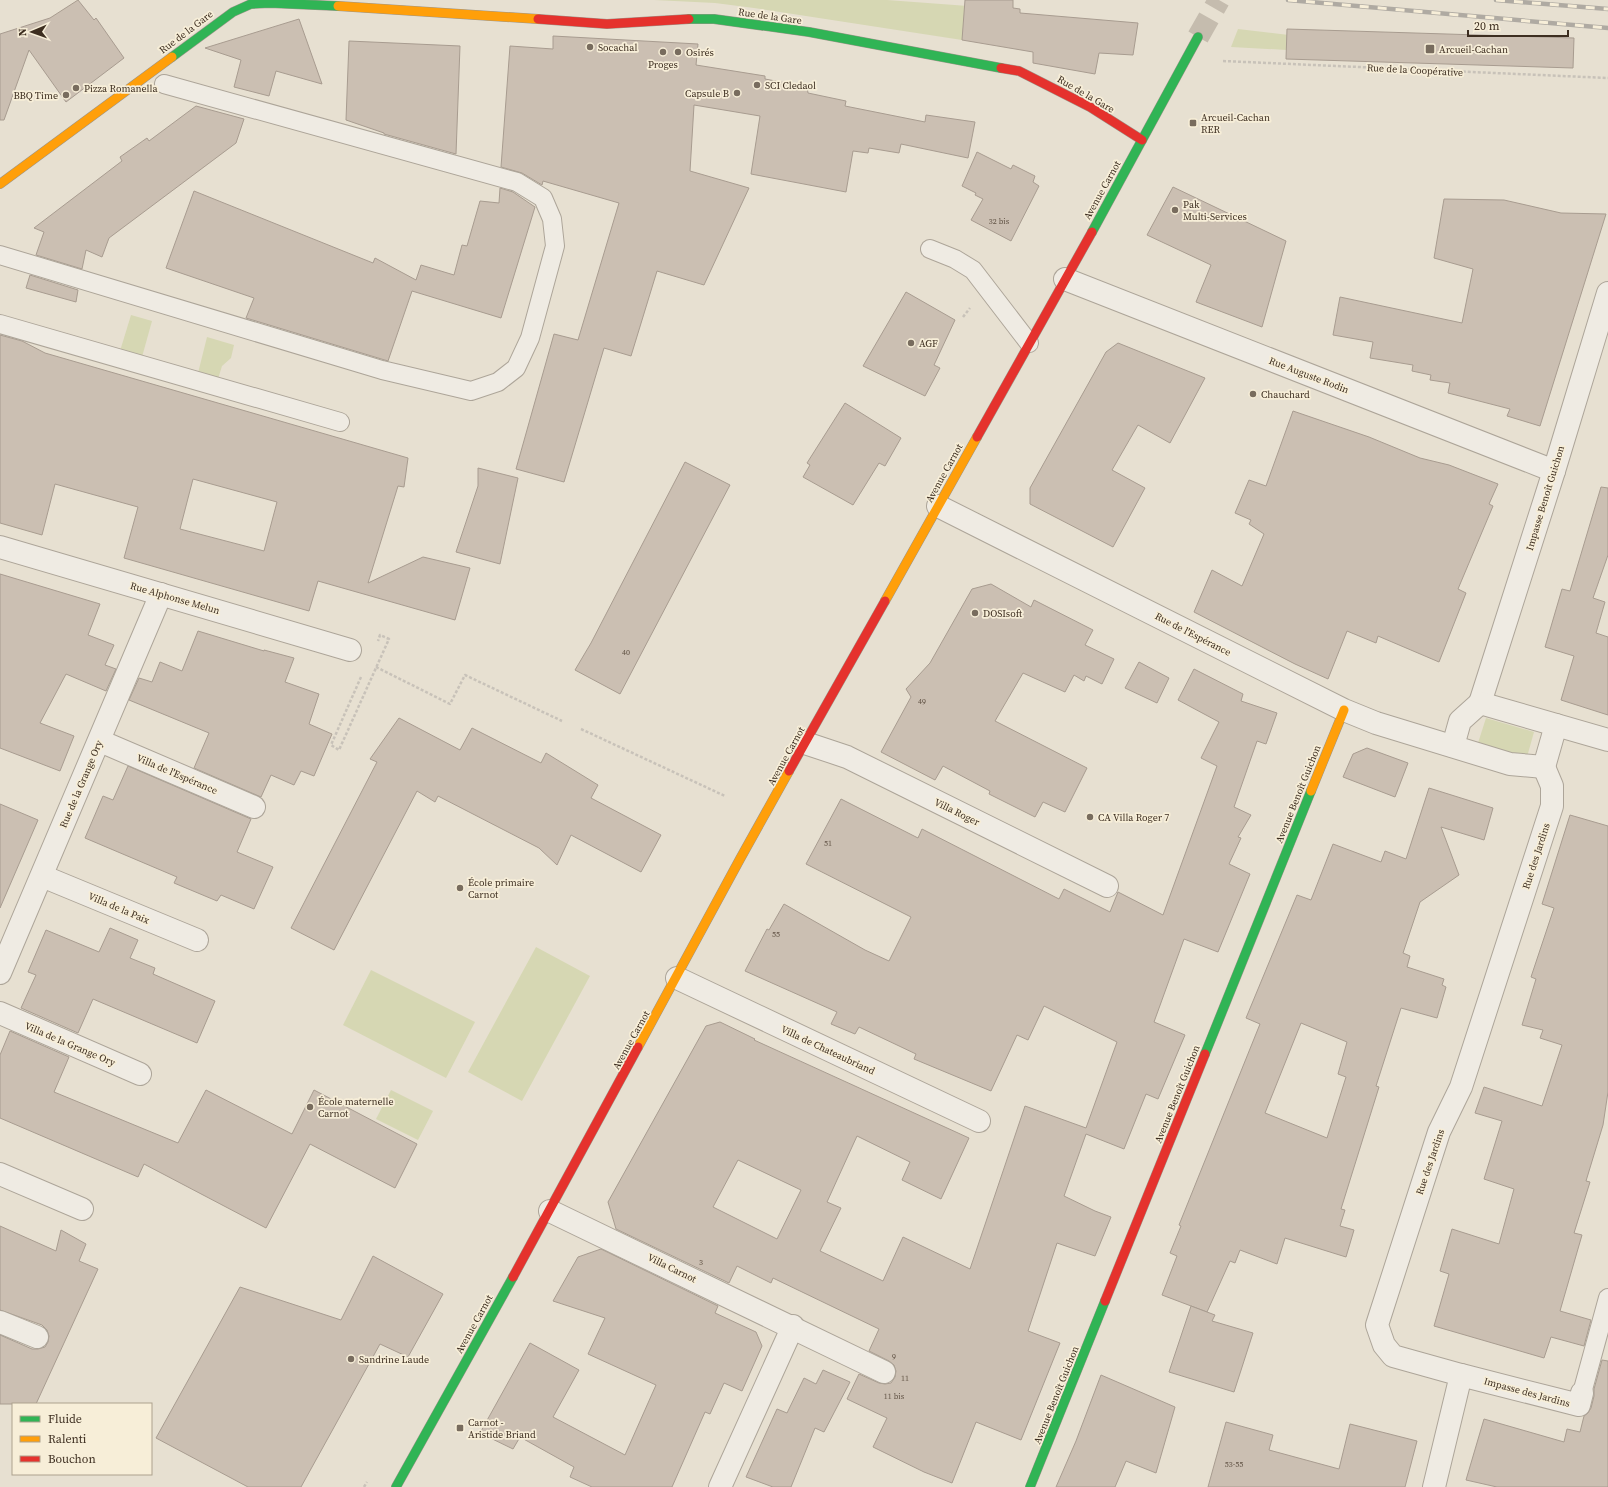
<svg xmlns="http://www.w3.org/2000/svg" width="1608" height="1487" font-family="'Source Serif 4',serif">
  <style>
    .green { fill: #d6d7b3 }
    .building { fill: #cbbfb2; stroke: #a89c90; fill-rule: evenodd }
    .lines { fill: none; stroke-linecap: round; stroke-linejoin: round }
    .secondary-tunnel { stroke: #c5bcae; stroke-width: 22; stroke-dasharray: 22 11; stroke-linecap: butt }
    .lane-casing { stroke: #ada599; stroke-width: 20 }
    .street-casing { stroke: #ada599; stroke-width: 24 }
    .fast-casing { stroke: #9c958a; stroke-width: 10 }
    .slow-casing { stroke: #9c958a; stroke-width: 10 }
    .jam-casing { stroke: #9c958a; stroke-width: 10 }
    .path { stroke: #c8c2b9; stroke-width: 2.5; stroke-dasharray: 3 2; stroke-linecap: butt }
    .lane { stroke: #efebe3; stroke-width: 18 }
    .street { stroke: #efebe3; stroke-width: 22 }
    .fast { stroke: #30b455; stroke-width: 9 }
    .slow { stroke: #ff9f0a; stroke-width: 9 }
    .jam { stroke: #e5322d; stroke-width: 9 }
    .rail-casing { stroke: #afaaa2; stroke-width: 4.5 }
    .rail { stroke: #f7eed8; stroke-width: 3; stroke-dasharray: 9; stroke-linecap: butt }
    .poi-dot { fill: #786c5e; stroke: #f7eed8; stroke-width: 1.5 }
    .labels { text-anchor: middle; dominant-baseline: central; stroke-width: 3.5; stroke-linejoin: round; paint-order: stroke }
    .number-label { font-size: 8px; fill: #605244 }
    .street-label { font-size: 10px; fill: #3d2e20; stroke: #f7eed8 }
    .poi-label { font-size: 10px; fill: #3d2e20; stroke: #f7eed8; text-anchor: start }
  </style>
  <rect width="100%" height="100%" fill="#e7e0d1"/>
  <g class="green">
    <path d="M 654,0 L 887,0 L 968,6 L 962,40 L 754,8 L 715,3 Z"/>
    <path d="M 1238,29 L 1289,35 L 1287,50 L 1231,47 Z"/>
    <path d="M 131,315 L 152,321 L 142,357 L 120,351 Z"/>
    <path d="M 207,337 L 234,345 L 231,358 L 222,366 L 218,379 L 198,373 Z"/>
    <path d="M 1486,718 L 1534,732 L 1527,757 L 1478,743 Z"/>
    <path d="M 536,947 L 590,976 L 522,1101 L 468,1072 Z"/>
    <path d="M 371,970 L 475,1022 L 446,1078 L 343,1025 Z"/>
    <path d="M 391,1090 L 433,1111 L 418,1140 L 376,1119 Z"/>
  </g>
  <g class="building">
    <path d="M 78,0 L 94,20 L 96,18 L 124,58 L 66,102 L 29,50 L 4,120 L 0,120 L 0,34 L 50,18 Z"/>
    <path d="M 965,0 L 1013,0 L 1013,8 L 1020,9 L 1020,13 L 1138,23 L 1133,55 L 1099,53 L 1095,74 L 1033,63 L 1033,52 L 962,40 Z"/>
    <path d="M 299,19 L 322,84 L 276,71 L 269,96 L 234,87 L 241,60 L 205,48 Z"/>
    <path d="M 1287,29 L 1574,38 L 1573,68 L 1286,59 Z"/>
    <path d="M 553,36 L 698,44 L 696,65 L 765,76 L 765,79 L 807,87 L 808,93 L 846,101 L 845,106 L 925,122 L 926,115 L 975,122 L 968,158 L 901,144 L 899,153 L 869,148 L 868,153 L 853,151 L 846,192 L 751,174 L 760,116 L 694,105 L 690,171 L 749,188 L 704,285 L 657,271 L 631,356 L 604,348 L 564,482 L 516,469 L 554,334 L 578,340 L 619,203 L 543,181 L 542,185 L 522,173 L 501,167 L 510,46 L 553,49 Z"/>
    <path d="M 349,41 L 460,46 L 456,154 L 384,134 L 384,133 L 346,120 Z"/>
    <path d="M 196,106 L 244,119 L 236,143 L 109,238 L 102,257 L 86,250 L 82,269 L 36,255 L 44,232 L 34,228 L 122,161 L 120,157 L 147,138 L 149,141 Z"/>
    <path d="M 977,152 L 1011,169 L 1013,165 L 1035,176 L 1033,182 L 1039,186 L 1011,241 L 971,220 L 983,199 L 975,195 L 976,193 L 962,186 Z"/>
    <path d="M 1173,187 L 1286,241 L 1262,327 L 1196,302 L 1211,265 L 1147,235 Z"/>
    <path d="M 500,188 L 513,192 L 535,207 L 501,318 L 412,291 L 388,361 L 246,318 L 254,298 L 166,268 L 194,191 L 373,263 L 375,258 L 416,280 L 421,265 L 454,275 L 462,245 L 467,246 L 480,201 L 499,203 Z"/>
    <path d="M 1444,199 L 1504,200 L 1561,213 L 1606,214 L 1540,426 L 1507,416 L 1510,409 L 1448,393 L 1450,383 L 1430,380 L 1431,375 L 1412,371 L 1413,365 L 1370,358 L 1373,342 L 1333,335 L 1340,297 L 1462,323 L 1473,269 L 1434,258 Z"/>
    <path d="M 30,275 L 78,290 L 76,302 L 26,288 Z"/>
    <path d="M 906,292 L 955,320 L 934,365 L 940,368 L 925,396 L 863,366 Z"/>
    <path d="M 0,335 L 22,341 L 45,353 L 408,458 L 404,487 L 398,486 L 368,583 L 423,557 L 470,568 L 455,620 L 318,581 L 309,611 L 124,558 L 138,507 L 55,484 L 42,535 L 0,523 ZM 193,479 L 277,502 L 264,551 L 180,529 Z"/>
    <path d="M 1118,343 L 1205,378 L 1170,443 L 1138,425 L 1112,470 L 1145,488 L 1113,547 L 1030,504 L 1030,488 L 1106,352 Z"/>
    <path d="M 845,403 L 901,438 L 885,466 L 879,463 L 853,505 L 803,477 L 810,465 L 807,463 Z"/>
    <path d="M 1293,411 L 1369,437 L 1420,458 L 1449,465 L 1498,484 L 1489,504 L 1493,506 L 1458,589 L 1466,593 L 1439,662 L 1378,636 L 1376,643 L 1347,631 L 1328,679 L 1295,664 L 1194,612 L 1212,570 L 1242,586 L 1264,534 L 1249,524 L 1251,520 L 1235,513 L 1249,480 L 1266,486 Z"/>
    <path d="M 685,462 L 730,485 L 620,694 L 575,670 L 591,643 Z"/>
    <path d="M 478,468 L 518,478 L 500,564 L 456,552 L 478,486 Z"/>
    <path d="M 1601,487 L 1608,488 L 1608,555 L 1593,598 L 1605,602 L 1596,633 L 1608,637 L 1608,715 L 1561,700 L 1574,656 L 1545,647 L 1562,589 L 1570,591 Z"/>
    <path d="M 0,574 L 100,604 L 88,635 L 114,645 L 105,665 L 116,669 L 106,691 L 66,674 L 40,723 L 74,736 L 60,771 L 0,748 Z"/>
    <path d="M 991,584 L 1031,607 L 1034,600 L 1093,630 L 1085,645 L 1114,659 L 1102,684 L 1086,676 L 1084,681 L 1074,675 L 1065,692 L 1023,673 L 995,721 L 1087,768 L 1065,812 L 1043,802 L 1035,817 L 989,794 L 990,791 L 943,766 L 935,780 L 881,752 L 911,697 L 906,689 L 930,663 L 972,589 Z"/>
    <path d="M 198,631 L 264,651 L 264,650 L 294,658 L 285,682 L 319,694 L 309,724 L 332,734 L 314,776 L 301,771 L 294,785 L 271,775 L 261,797 L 194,768 L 209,733 L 129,700 L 139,678 L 152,682 L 160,662 L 182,671 Z"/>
    <path d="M 1139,662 L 1169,678 L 1157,703 L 1125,688 Z"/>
    <path d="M 1194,669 L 1243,694 L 1241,701 L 1277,713 L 1266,744 L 1257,741 L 1234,807 L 1251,815 L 1238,837 L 1241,838 L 1229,864 L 1250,874 L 1218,952 L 1184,939 L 1154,1022 L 1185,1035 L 1158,1099 L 1146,1094 L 1124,1149 L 1086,1134 L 1064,1196 L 1095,1211 L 1111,1217 L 1095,1256 L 1057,1243 L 1028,1331 L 1060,1343 L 1021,1440 L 976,1422 L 952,1483 L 924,1472 L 873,1447 L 887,1418 L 847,1399 L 859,1374 L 879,1383 L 885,1384 L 891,1383 L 895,1377 L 896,1371 L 894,1365 L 889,1361 L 869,1351 L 879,1329 L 773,1278 L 771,1283 L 737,1266 L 729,1283 L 616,1229 L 608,1202 L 706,1026 L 720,1022 L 755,1039 L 754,1040 L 969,1138 L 941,1199 L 902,1180 L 910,1162 L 857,1136 L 827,1202 L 841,1208 L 820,1251 L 883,1281 L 903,1237 L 970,1269 L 1025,1106 L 1086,1128 L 1117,1042 L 1044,1006 L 1028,1040 L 1017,1035 L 991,1091 L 914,1059 L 916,1054 L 859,1027 L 855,1034 L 831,1024 L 837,1012 L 745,971 L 767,929 L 769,930 L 784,904 L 865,950 L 889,961 L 911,917 L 806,864 L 841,799 L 918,838 L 922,829 L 1059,899 L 1064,889 L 1110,912 L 1118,892 L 1163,915 L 1217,766 L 1201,758 L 1219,722 L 1178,700 ZM 738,1160 L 801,1190 L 777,1239 L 713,1207 Z"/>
    <path d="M 399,718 L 460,750 L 472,728 L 541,763 L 546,753 L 598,785 L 591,798 L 661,835 L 641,872 L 571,835 L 557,865 L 539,848 L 438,796 L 435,802 L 417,791 L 334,950 L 291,928 L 377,762 L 370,759 Z"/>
    <path d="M 1367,748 L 1408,763 L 1395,797 L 1343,777 L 1353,754 Z"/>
    <path d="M 128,766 L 251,819 L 237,852 L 273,867 L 254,909 L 221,895 L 217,901 L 174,883 L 177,877 L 85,838 L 103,796 L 113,800 Z"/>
    <path d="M 1429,788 L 1493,808 L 1484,840 L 1441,827 L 1459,875 L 1420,902 L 1403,953 L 1410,956 L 1407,967 L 1444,979 L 1442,985 L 1446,987 L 1437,1018 L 1401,1008 L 1376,1086 L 1379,1087 L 1341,1209 L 1345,1210 L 1340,1226 L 1354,1230 L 1346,1257 L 1285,1238 L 1277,1264 L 1240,1250 L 1235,1263 L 1230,1261 L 1207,1312 L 1162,1295 L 1177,1256 L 1170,1253 L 1181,1226 L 1179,1225 L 1260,1024 L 1246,1018 L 1297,895 L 1311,900 L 1333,844 L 1381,862 L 1385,851 L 1406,859 ZM 1301,1023 L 1347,1042 L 1338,1074 L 1346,1077 L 1327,1138 L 1265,1113 Z"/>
    <path d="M 0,804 L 38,820 L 0,908 Z"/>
    <path d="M 1570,815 L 1608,826 L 1608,1092 L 1603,1125 L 1586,1181 L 1590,1182 L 1574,1233 L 1582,1235 L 1560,1311 L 1591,1320 L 1584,1346 L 1551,1337 L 1544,1358 L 1434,1326 L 1449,1274 L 1440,1271 L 1452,1229 L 1499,1244 L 1514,1189 L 1484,1179 L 1502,1121 L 1475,1113 L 1484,1087 L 1542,1106 L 1562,1045 L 1540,1038 L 1543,1030 L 1522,1025 L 1536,979 L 1531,977 L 1554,908 L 1542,904 Z"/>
    <path d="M 110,928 L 138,940 L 130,958 L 155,968 L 153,974 L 215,1001 L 197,1043 L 93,999 L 78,1033 L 21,1008 L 36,975 L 28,972 L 46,930 L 99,952 Z"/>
    <path d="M 10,1031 L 69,1057 L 54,1092 L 178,1143 L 206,1090 L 292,1134 L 314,1090 L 417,1144 L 395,1188 L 310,1144 L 266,1228 L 144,1164 L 138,1177 L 0,1118 L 0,1055 Z"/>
    <path d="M 0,1226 L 56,1251 L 61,1230 L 86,1244 L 79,1261 L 98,1269 L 36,1404 L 0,1404 L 0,1335 L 32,1349 L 38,1349 L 45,1347 L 48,1342 L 49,1336 L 47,1330 L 42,1325 L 0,1310 Z"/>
    <path d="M 601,1249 L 718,1306 L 715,1313 L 756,1332 L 762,1346 L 742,1391 L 724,1383 L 710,1414 L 705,1412 L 672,1487 L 592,1487 L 570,1477 L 574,1467 L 520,1437 L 513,1449 L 480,1433 L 530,1343 L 579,1370 L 553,1417 L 625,1455 L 656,1385 L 588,1354 L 605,1318 L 553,1301 L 578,1257 Z"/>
    <path d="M 373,1256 L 443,1294 L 408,1357 L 380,1344 L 301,1487 L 248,1487 L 156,1438 L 240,1287 L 341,1320 Z"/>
    <path d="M 1191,1306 L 1215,1315 L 1212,1321 L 1253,1333 L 1234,1392 L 1169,1372 Z"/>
    <path d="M 1602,1360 L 1608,1361 L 1608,1487 L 1497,1487 L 1466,1480 L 1484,1419 L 1564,1442 L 1567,1429 L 1580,1432 L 1584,1416 L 1588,1413 L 1591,1408 L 1594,1396 L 1594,1389 Z"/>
    <path d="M 823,1370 L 850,1382 L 824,1432 L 815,1428 L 791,1487 L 773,1487 L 746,1477 L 777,1409 L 787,1413 L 804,1378 L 816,1384 Z"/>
    <path d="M 1101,1375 L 1175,1407 L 1156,1473 L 1126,1461 L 1115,1487 L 1056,1487 L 1076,1441 Z"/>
    <path d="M 1226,1422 L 1273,1435 L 1269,1450 L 1339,1469 L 1350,1424 L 1417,1441 L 1405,1487 L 1208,1487 Z"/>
  </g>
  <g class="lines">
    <path class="secondary-tunnel" d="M 1198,37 L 1219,0"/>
    <defs>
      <g id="lane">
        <path d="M 930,249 L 955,259 L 973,270 L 1029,343"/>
        <path d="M 0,255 L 382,370 L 471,391 L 498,382 L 516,368 L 530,338 L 555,246 L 552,219 L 543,198 L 517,182 L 164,84"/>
        <path d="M 0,324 L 340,422"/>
        <path d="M 1582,1393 L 1608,1298"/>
      </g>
      <g id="street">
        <path d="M 1065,279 L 1554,471"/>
        <path d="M 938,506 L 1344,710 L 1376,723 L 1510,764 L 1544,767"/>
        <path d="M 0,547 L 350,650"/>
        <path d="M 1480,703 L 1554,471 L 1608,293"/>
        <path d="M 1480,703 L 1608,740"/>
        <path d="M 100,741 L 254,807"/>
        <path d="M 805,743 L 847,757 L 1107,886"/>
        <path d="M 1453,746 L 1460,721 L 1480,703"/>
        <path d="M 1544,767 L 1556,725"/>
        <path d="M 42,876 L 197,940"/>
        <path d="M 0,973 L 161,594"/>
        <path d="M 677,978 L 979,1121"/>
        <path d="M 0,1013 L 140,1074"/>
        <path d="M 0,1174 L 82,1209"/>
        <path d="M 550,1211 L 884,1372"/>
        <path d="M 0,1322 L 37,1337"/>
        <path d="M 1461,1375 L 1579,1405 L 1582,1393"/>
        <path d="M 720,1487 L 793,1326"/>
        <path d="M 1434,1487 L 1461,1375 L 1393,1356 L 1384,1345 L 1377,1325 L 1439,1132 L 1461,1087 L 1552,806 L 1552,786 L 1544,767"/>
      </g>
      <g id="fast">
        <path d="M 689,19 L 714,19 L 809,32 L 1001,68"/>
        <path d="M 172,57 L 233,12 L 251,4 L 270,3 L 338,6"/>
        <path d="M 1092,232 L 1198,37"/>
        <path d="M 1205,1054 L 1311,791"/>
        <path d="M 396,1487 L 513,1277"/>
        <path d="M 1030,1487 L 1105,1301"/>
      </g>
      <g id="slow">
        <path d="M 338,6 L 538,19"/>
        <path d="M 0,184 L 172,57"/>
        <path d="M 885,601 L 977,437"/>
        <path d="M 1311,791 L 1344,710"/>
        <path d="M 638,1047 L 740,859 L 789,771"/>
      </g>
      <g id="jam">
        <path d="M 538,19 L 607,24 L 689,19"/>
        <path d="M 1001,68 L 1019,71 L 1090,107 L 1142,140"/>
        <path d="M 977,437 L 1092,232"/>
        <path d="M 789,771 L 885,601"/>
        <path d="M 513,1277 L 638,1047"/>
        <path d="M 1105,1301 L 1205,1054"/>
      </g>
    </defs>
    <use href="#lane" class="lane-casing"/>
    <use href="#street" class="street-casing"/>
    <use href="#fast" class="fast-casing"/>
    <use href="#slow" class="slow-casing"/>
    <use href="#jam" class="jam-casing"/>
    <g class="path">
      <path d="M 1223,61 L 1608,78"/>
      <path d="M 963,317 L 970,308"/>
      <path d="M 376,667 L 450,704 L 465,675 L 562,721"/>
      <path d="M 361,677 L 331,745 L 339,750 L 389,639 L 380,635 L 378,641"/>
      <path d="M 581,729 L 725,796"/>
      <path d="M 364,1487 L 367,1482"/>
    </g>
    <use href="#lane" class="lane"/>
    <use href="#street" class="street"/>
    <use href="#fast" class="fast"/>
    <use href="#slow" class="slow"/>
    <use href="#jam" class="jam"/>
    <defs>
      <g id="rail">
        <path d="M 1288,0 L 1608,28"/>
        <path d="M 1496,0 L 1608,9"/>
      </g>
    </defs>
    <use href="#rail" class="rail-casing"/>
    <use href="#rail" class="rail"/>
  </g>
  <g class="poi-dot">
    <circle cx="590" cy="47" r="4"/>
    <rect x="1425" y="44" width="10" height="10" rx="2"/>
    <circle cx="663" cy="52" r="4"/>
    <circle cx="678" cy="52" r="4"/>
    <circle cx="757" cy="85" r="4"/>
    <circle cx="76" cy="88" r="4"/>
    <circle cx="737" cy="93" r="4"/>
    <circle cx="66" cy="95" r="4"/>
    <rect x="1189" y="119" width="8" height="8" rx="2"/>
    <circle cx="1175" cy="210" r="4"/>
    <circle cx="911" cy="343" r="4"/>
    <circle cx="1253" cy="394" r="4"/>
    <circle cx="975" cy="613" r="4"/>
    <circle cx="1090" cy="817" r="4"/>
    <circle cx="460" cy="888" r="4"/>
    <circle cx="310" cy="1107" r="4"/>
    <circle cx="351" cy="1359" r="4"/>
    <rect x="456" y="1424" width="8" height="8" rx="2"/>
  </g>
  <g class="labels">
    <g class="number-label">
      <text x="999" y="221">32 bis</text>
      <text x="626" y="652">40</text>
      <text x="922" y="701">49</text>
      <text x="828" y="843">51</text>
      <text x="776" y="934">55</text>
      <text x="701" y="1262">3</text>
      <text x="894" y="1356">9</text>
      <text x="905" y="1378">11</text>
      <text x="894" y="1396">11 bis</text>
      <text x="1234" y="1464">53-55</text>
    </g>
    <g class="street-label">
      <text transform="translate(770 16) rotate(8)">Rue de la Gare</text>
      <text transform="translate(186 32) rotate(-37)">Rue de la Gare</text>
      <text transform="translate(1415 70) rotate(3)">Rue de la Coopérative</text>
      <text transform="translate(1086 94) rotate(30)">Rue de la Gare</text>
      <text transform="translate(1102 190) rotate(-61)">Avenue Carnot</text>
      <text transform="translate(1309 375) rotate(21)">Rue Auguste Rodin</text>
      <text transform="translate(944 473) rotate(-61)">Avenue Carnot</text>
      <text transform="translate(1545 498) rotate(-73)">Impasse Benoît Guichon</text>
      <text transform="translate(175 598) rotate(16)">Rue Alphonse Melun</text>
      <text transform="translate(1193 634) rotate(27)">Rue de l'Espérance</text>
      <text transform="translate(786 756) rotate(-61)">Avenue Carnot</text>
      <text transform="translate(177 774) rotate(23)">Villa de l'Espérance</text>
      <text transform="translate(81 784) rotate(-67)">Rue de la Grange Ory</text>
      <text transform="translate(1298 794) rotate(-68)">Avenue Benoît Guichon</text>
      <text transform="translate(957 812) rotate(26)">Villa Roger</text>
      <text transform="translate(1536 856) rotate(-72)">Rue des Jardins</text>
      <text transform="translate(119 908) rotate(23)">Villa de la Paix</text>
      <text transform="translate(631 1040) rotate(-61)">Avenue Carnot</text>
      <text transform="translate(70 1044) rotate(23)">Villa de la Grange Ory</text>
      <text transform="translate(828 1050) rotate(25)">Villa de Chateaubriand</text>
      <text transform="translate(1177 1094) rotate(-68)">Avenue Benoît Guichon</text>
      <text transform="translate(1430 1162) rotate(-71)">Rue des Jardins</text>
      <text transform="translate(672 1268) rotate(26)">Villa Carnot</text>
      <text transform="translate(474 1324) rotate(-61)">Avenue Carnot</text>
      <text transform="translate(1527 1392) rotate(15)">Impasse des Jardins</text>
      <text transform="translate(1056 1395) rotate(-68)">Avenue Benoît Guichon</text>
    </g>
    <g class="poi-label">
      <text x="598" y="47">Socachal</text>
      <text x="1439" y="49">Arcueil-Cachan</text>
      <text x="686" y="52">Osirés</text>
      <text x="663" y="64" text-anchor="middle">Proges</text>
      <text x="765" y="85">SCI Cledaol</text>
      <text x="84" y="88">Pizza Romanella</text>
      <text x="729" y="93" text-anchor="end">Capsule B</text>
      <text x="58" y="95" text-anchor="end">BBQ Time</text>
      <text x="1201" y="117">Arcueil-Cachan<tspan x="1201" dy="12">RER</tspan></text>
      <text x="1183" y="204">Pak<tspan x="1183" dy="12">Multi-Services</tspan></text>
      <text x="919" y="343">AGF</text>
      <text x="1261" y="394">Chauchard</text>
      <text x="983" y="613">DOSIsoft</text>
      <text x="1098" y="817">CA Villa Roger 7</text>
      <text x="468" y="882">École primaire<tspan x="468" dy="12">Carnot</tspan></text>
      <text x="318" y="1101">École maternelle<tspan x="318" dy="12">Carnot</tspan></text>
      <text x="359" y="1359">Sandrine Laude</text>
      <text x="468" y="1422">Carnot -<tspan x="468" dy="12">Aristide Briand</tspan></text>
    </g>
  </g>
  <rect x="12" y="1403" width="140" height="72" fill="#f7eed8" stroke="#ada18e"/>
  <rect x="20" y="1416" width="20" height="6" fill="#30b455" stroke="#ada18e"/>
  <text x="48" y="1423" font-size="12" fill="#3d2e20">Fluide</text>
  <rect x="20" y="1436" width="20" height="6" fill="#ff9f0a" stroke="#ada18e"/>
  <text x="48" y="1443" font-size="12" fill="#3d2e20">Ralenti</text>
  <rect x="20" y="1456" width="20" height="6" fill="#e5322d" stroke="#ada18e"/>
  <text x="48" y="1463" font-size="12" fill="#3d2e20">Bouchon</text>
  <g transform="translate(32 32) rotate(268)" stroke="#f7eed8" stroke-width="3" paint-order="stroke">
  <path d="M0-3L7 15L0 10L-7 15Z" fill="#3d2e20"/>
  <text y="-6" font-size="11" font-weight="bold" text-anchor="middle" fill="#3d2e20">N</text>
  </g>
  <path d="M1468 30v6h100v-6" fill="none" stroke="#3d2e20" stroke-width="2"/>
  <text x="1474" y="30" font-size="12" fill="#3d2e20" stroke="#f7eed8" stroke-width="3" paint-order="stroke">20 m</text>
</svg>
